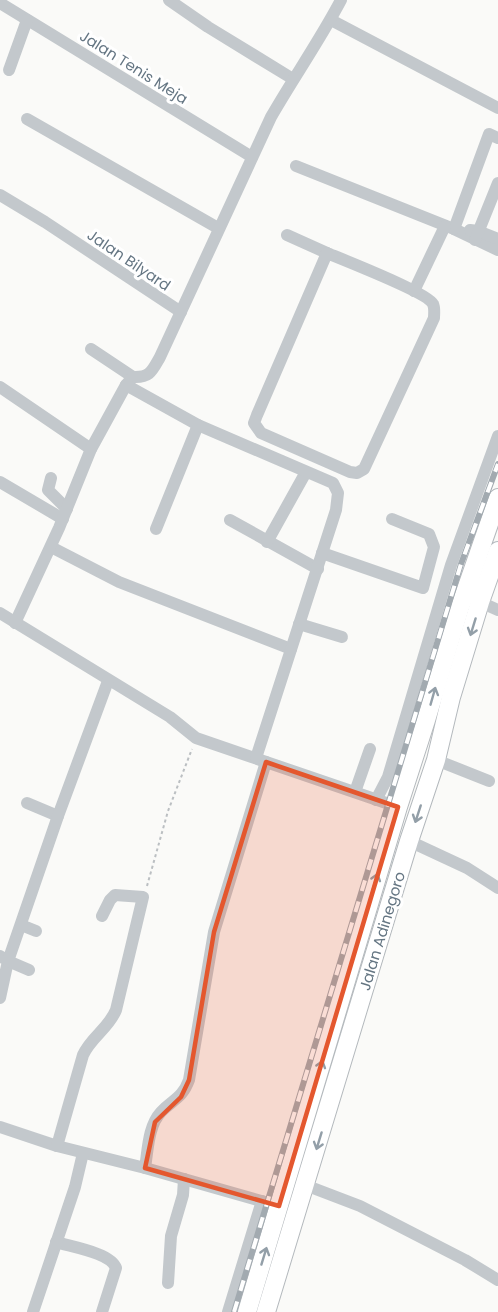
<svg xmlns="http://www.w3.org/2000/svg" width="498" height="1312" font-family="Poppins,sans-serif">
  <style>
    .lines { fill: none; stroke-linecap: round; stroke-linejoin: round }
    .highway-casing { stroke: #b4b9bd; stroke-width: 20 }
    .path { stroke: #bbbfc2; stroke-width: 2; stroke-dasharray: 3 3; stroke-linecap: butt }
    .minor { stroke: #c3c8cc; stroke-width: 12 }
    .highway { stroke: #fff; stroke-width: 18 }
    .rail-casing { stroke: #a2aab0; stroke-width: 6 }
    .rail { stroke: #fff; stroke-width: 4; stroke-dasharray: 11; stroke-linecap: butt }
    .oneway { stroke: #939fa8 }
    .marked { fill: #e4572e; fill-opacity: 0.2; stroke: #e4572e; stroke-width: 4.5; stroke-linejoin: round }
    .labels { text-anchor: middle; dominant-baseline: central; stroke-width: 6; stroke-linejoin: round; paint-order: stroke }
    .street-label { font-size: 15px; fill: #657683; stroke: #fff }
  </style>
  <rect width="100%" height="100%" fill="#fafaf8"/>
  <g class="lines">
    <defs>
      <g id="highway">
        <path d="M 247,1312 L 398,807 L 426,720 L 460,607 L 498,498"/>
        <path d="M 266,1312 L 409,841 L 436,760 L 451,697 L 480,602 L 498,551"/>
      </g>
    </defs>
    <use href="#highway" class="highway-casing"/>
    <path class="path" d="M 147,886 L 168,811 L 192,749"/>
    <g class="minor">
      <path d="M 169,0 L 208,27 L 293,79"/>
      <path d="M 0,3 L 252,157"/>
      <path d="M 331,20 L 498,108"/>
      <path d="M 9,70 L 27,20"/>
      <path d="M 27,119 L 218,228"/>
      <path d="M 296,166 L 454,229 L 498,250"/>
      <path d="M 0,195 L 45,222 L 181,312"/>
      <path d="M 454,229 L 489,134 L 498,138"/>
      <path d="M 470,230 L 478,231 L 498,239"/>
      <path d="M 287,235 L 327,253"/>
      <path d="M 475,240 L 498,183"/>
      <path d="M 327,253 C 344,260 428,293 433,304 C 435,308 434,314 434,318 L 364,469 L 357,473 L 350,472 L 261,433 L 254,423 L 257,415 Z"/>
      <path d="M 414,291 L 445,226"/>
      <path d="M 91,349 L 133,377"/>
      <path d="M 126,385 L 133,377 C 150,378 152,371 160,357 L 271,117 C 294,77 320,40 341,0"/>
      <path d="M 0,387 L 91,449"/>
      <path d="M 51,478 L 48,490 L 67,509"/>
      <path d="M 0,482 L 63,519"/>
      <path d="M 230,520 L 318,569"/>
      <path d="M 156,529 L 198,425"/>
      <path d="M 267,542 L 306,472"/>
      <path d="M 51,547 L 119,582 L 291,649"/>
      <path d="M 322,553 L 423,588 L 434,547 L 429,534 L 392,519"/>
      <path d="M 480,602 L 498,610"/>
      <path d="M 0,613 L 170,717 L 196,738 L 398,807"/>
      <path d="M 15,623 L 59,528 L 91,449 L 126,385 L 198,425 L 333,483 L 338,493 L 336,510 L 256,758"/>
      <path d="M 299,624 L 342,637"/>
      <path d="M 436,760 L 489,781"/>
      <path d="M 355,792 L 370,749"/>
      <path d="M 376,800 L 388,777 L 451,565 L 498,436"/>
      <path d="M 27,803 L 58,816"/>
      <path d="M 409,841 L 467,868 L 498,888"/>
      <path d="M 21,925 L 36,931"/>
      <path d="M 0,956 L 8,961 L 0,998"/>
      <path d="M 29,970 L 8,961 L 58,816 L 108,681"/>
      <path d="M 0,1127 L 57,1146 L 145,1168 L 279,1206"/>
      <path d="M 57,1146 L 83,1055 C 91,1037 109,1028 116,1010 L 143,897 L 115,895 L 110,900 L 102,916"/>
      <path d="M 145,1168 C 148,1150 148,1126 161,1112 C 173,1099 182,1099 189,1080 L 214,932 L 266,762"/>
      <path d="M 305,1185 L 360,1206 L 465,1260 L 498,1280"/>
      <path d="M 56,1242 C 72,1247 111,1253 116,1268 L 102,1312"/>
      <path d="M 168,1283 L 171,1236 L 183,1195 L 184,1179"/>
      <path d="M 33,1312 L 75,1187 L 83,1153"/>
      <path d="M 228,1312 L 262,1201"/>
    </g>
    <use href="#highway" class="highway"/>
    <defs>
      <path id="rail" d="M 234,1312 L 461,564 L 498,464"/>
    </defs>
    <use href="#rail" class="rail-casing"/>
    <use href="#rail" class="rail"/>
  </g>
  <defs><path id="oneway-shaft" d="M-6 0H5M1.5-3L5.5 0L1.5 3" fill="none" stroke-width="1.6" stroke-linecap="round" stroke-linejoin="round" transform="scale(1.5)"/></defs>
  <g class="oneway">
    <use href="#oneway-shaft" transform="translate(473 627) rotate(107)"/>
    <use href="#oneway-shaft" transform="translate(433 696) rotate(-74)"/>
    <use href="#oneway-shaft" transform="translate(418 814) rotate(108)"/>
    <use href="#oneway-shaft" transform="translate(375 882) rotate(-73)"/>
    <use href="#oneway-shaft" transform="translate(320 1069) rotate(-73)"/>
    <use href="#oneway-shaft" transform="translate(319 1141) rotate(107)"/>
    <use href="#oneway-shaft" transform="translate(264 1256) rotate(-73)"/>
  </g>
  <path class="marked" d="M 266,762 L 398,807 L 279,1206 L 145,1168 L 155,1122 L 181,1097 L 189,1080 L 214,932 Z"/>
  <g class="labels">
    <g class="street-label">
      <text transform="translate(134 67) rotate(32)">Jalan Tenis Meja</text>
      <text transform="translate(129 260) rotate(34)">Jalan Bilyard</text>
      <text transform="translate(382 931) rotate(-73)">Jalan Adinegoro</text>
    </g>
  </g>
</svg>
